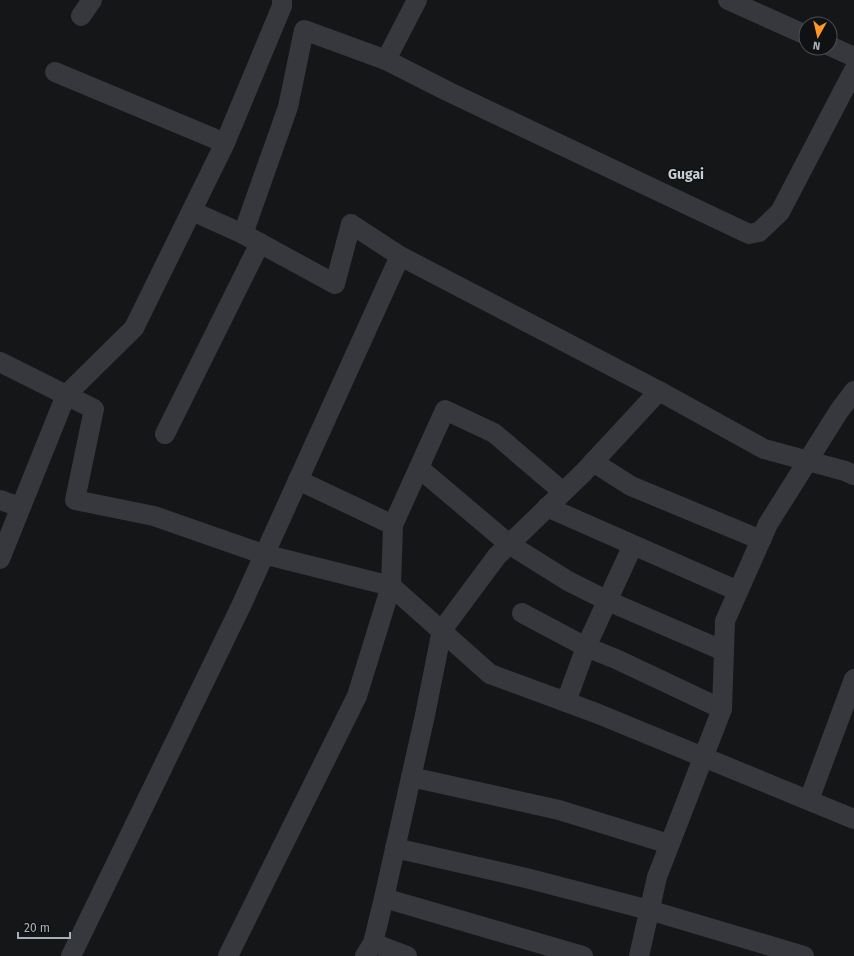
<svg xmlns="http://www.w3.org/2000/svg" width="854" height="956" font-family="'Fira Sans',sans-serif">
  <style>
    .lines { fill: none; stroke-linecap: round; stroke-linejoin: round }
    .minor { stroke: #36383d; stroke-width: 20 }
    .labels { text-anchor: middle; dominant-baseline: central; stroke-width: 3; stroke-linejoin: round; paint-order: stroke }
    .district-label { font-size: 14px; font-weight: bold; fill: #c7cdd5; stroke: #101113 }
  </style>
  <rect width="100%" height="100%" fill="#151618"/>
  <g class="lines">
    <g class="minor">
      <path d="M 728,0 L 806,35"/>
      <path d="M 81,16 L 92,0"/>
      <path d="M 830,46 L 854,57"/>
      <path d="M 386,60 L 417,0"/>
      <path d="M 55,72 L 225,143"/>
      <path d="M 192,211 L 243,234 L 335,284 L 351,224 L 400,256 L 659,391 L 764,449 L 845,471 L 854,475"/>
      <path d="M 243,234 L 288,107 L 304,30 L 386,60 L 449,92 L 749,234 L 759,232 L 780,212 L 854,70"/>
      <path d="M 0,362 L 94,409 L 75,500 L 154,516 L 263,554 L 391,586 L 490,674 L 596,713 L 854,819"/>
      <path d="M 165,434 L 260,243"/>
      <path d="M 593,462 L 631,486 L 761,540"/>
      <path d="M 419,468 L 509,544 L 568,581 L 608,601 L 724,651"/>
      <path d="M 298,480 L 393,525"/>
      <path d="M 0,500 L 20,507"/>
      <path d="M 547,507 L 738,591"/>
      <path d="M 0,559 L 66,395 L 134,328 L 225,143 L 282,6 L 282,0"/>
      <path d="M 522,613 L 586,647 L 616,659 L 722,709"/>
      <path d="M 566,702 L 586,647 L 633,545"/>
      <path d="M 411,777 L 559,810 L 669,844"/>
      <path d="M 809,800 L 854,679"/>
      <path d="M 395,848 L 526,878 L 649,910 L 804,956"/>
      <path d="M 384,898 L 583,956"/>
      <path d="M 373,943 L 407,956"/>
      <path d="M 71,956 L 241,606 L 400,256"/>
      <path d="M 228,956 L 357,696 L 391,586 L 393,525 L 445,410 L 494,433 L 563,492"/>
      <path d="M 365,956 L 373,943 L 384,898 L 425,715 L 442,630 L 497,556 L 583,473 L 659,391"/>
      <path d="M 639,956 L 657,877 L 722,709 L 725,621 L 768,524 L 839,411 L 854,391"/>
    </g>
  </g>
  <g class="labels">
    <g class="district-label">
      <text x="686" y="174">Gugai</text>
    </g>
  </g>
  <g transform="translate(818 36) rotate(188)"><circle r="19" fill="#101113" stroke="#4c5055"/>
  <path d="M0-3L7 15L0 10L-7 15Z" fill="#ff9626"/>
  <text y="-6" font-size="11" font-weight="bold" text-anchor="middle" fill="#a6afb9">N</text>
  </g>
  <path d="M18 932v6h52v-6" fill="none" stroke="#a6afb9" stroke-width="2"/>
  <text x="24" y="932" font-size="12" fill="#a6afb9" stroke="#101113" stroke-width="3" paint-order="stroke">20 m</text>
</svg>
